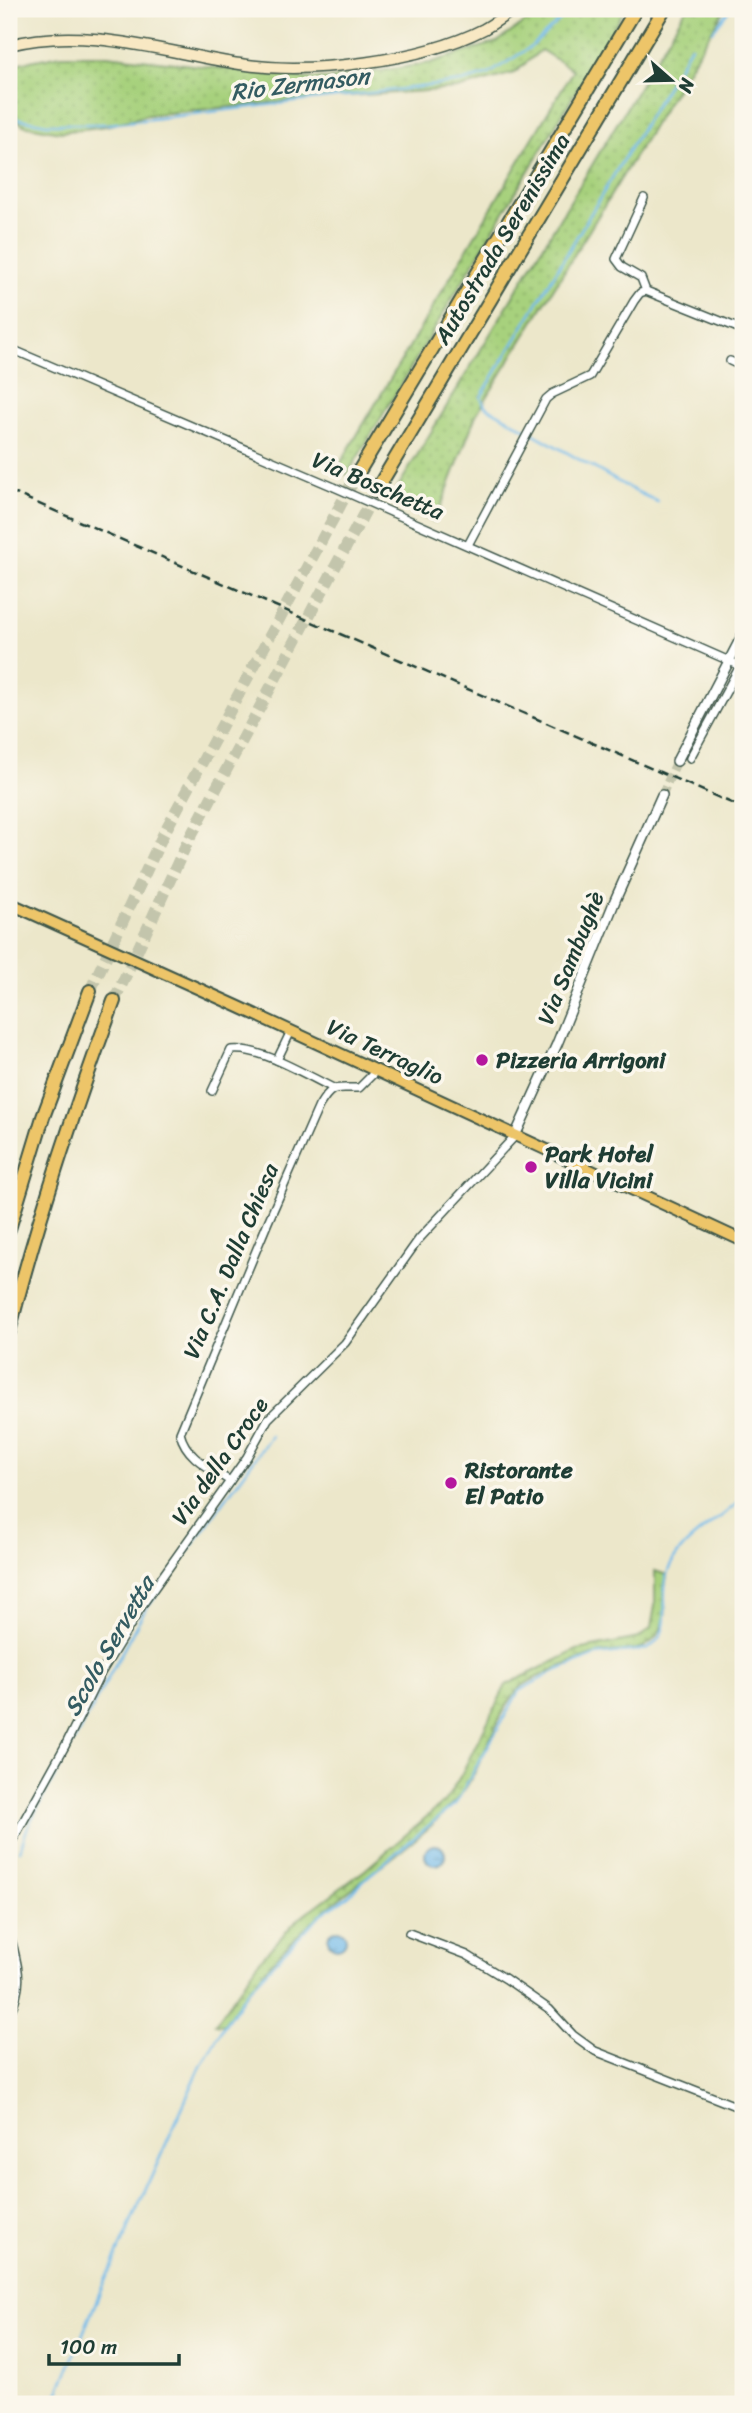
<svg xmlns="http://www.w3.org/2000/svg" width="752" height="2413" font-family="Sriracha,sans-serif">
  <style>
    .grass { fill: url(#grass-dots); stroke: #638758; stroke-width: 2 }
    .water { fill: url(#water-ripples); stroke: #497c90; stroke-width: 2 }
    .lines { fill: none; stroke-linecap: round; stroke-linejoin: round }
    .stream { stroke: #73bbeb; stroke-width: 2.5 }
    .tertiary-tunnel { stroke: #c3c5ac; stroke-width: 9; stroke-dasharray: 9 4.5; stroke-linecap: butt }
    .motorway-tunnel { stroke: #c3c5ac; stroke-width: 12; stroke-dasharray: 12 6; stroke-linecap: butt }
    .minor-casing { stroke: #3e564a; stroke-width: 10 }
    .tertiary-casing { stroke: #3e564a; stroke-width: 12 }
    .secondary-casing { stroke: #3e564a; stroke-width: 13 }
    .primary-casing { stroke: #3e564a; stroke-width: 14 }
    .motorway-casing { stroke: #3e564a; stroke-width: 16 }
    .minor { stroke: #fff; stroke-width: 7 }
    .tertiary { stroke: #fff; stroke-width: 9 }
    .secondary { stroke: #f8e8c3; stroke-width: 10 }
    .primary { stroke: #edc569; stroke-width: 10 }
    .motorway { stroke: #edc569; stroke-width: 12 }
    .rail { stroke: #1f3d34; stroke-width: 2.5; stroke-dasharray: 10 5; stroke-linecap: butt }
    .minor-bridge-casing { stroke: #3e564a; stroke-width: 10; stroke-linecap: butt }
    .minor-bridge { stroke: #fff; stroke-width: 7 }
    .poi-dot { fill: #b5179e; stroke: #fbf7ec; stroke-width: 2.5 }
    .labels { text-anchor: middle; dominant-baseline: central; stroke-width: 7; stroke-linejoin: round; paint-order: stroke }
    .street-label { font-size: 23px; fill: #1f3d34; stroke: #fbf7ec }
    .poi-label { font-size: 23px; font-weight: bold; fill: #1f3d34; stroke: #fbf7ec; text-anchor: start }
    .water-label { font-size: 24px; font-style: italic; fill: #345c62; stroke: #fbf7ec }
  </style>
  <defs>
    <pattern id="grass-dots" width="8" height="8" patternUnits="userSpaceOnUse" patternTransform="scale(1.75)"><rect width="8" height="8" fill="#a7d17d"/><path d="M2 2h.1M6 6h.1" fill="none" stroke="#8fb46d" stroke-width="1.8" stroke-linecap="round"/></pattern>
    <pattern id="water-ripples" width="26" height="14" patternUnits="userSpaceOnUse" patternTransform="scale(1.75)"><rect width="26" height="14" fill="#73bbeb"/><path d="M2 4q2-2 4 0t4 0M15 11q2-2 4 0t4 0" fill="none" stroke="#5e99bf"/></pattern>
  </defs>
  <rect width="100%" height="100%" fill="#fbf7ec"/>
  <filter id="ink" filterUnits="userSpaceOnUse"><feTurbulence type="fractalNoise" baseFrequency=".0143" numOctaves="2"/><feDisplacementMap in="SourceGraphic" scale="14" xChannelSelector="R" yChannelSelector="G"/><feConvolveMatrix kernelMatrix="1 2 1 2 8 2 1 2 1" color-interpolation-filters="sRGB"/></filter>
  <filter id="wash" filterUnits="userSpaceOnUse"><feTurbulence type="fractalNoise" baseFrequency=".00686" numOctaves="4" result="noise"/><feDisplacementMap in="SourceGraphic" scale="28" xChannelSelector="R" yChannelSelector="G"/><feGaussianBlur stdDeviation="1.57" result="paint"/><feColorMatrix in="noise" values="0 0 0 0 0 0 0 0 0 0 0 0 0 0 0 0 0 1.4 0 .05"/><feComposite in="paint" operator="in"/></filter>
  <g filter="url(#wash)">
    <rect width="100%" height="100%" fill="#ece7ca"/>
    <g class="grass">
      <path d="M 544,9 L 625,9 L 347,475 L 337,469 L 573,70 L 541,50 L 514,73 L 457,89 L 333,97 L 331,79 L 430,63 L 497,42 Z"/>
      <path d="M 686,9 L 725,9 L 476,415 L 435,522 L 389,502 Z"/>
      <path d="M 61,55 L 107,55 L 312,79 L 330,79 L 331,97 L 148,115 L 106,126 L 60,132 L 23,125 L 9,112 L 9,65 Z"/>
      <path d="M 655,1571 L 667,1575 C 666,1582 664,1589 664,1596 C 665,1606 667,1613 664,1622 C 650,1658 627,1648 598,1654 C 582,1657 526,1679 517,1691 C 492,1721 484,1767 458,1798 C 423,1839 374,1869 333,1904 C 288,1941 256,1977 224,2025 L 215,2024 L 260,1960 L 296,1921 L 365,1870 L 446,1800 L 461,1775 L 506,1685 L 577,1650 L 639,1638 L 651,1628 L 655,1606 Z"/>
    </g>
    <g class="water">
      <circle cx="435" cy="1855" r="10"/>
      <circle cx="337" cy="1939" r="9"/>
    </g>
    <g class="lines">
      <g class="stream">
        <path d="M 713,31 L 730,9"/>
        <path d="M 9,117 L 47,124 L 109,124 L 462,82 L 489,74 L 532,46 L 572,9"/>
        <path d="M 658,502 L 631,489 L 485,406 L 481,397 L 691,46"/>
        <path d="M 20,1850 L 28,1826 L 142,1615 L 271,1436"/>
        <path d="M 54,2404 L 100,2292 L 199,2070 L 223,2027 L 249,1989 L 320,1915 L 348,1896 L 366,1878 L 456,1803 L 519,1691 L 553,1672 L 596,1655 L 648,1649 C 676,1630 659,1601 667,1574 C 678,1539 720,1523 743,1497"/>
      </g>
    </g>
  </g>
  <g filter="url(#ink)">
    <g class="lines">
      <path class="tertiary-tunnel" d="M 662,795 L 677,761"/>
      <g class="motorway-tunnel">
        <path d="M 90,991 L 163,835 L 356,476"/>
        <path d="M 114,1001 L 186,845 L 376,491"/>
      </g>
      <defs>
        <g id="minor">
          <path d="M 644,198 L 616,259 L 622,267 L 641,278 L 646,291 L 743,330"/>
          <path d="M 9,348 L 334,487"/>
          <path d="M 730,361 L 743,367"/>
          <path d="M 393,513 L 743,667"/>
          <path d="M 468,545 L 546,399 L 552,394 L 590,376 L 634,301 L 640,293 L 646,291"/>
          <path d="M 690,758 L 740,666"/>
          <path d="M 277,1060 L 291,1031"/>
          <path d="M 212,1091 L 231,1050 C 259,1046 306,1075 333,1088"/>
          <path d="M 230,1481 C 210,1468 186,1458 180,1433 L 268,1222 L 319,1106 C 333,1083 335,1089 359,1088 L 376,1071"/>
          <path d="M 9,1847 L 65,1746 L 101,1673 L 145,1601 L 247,1457 L 268,1419 L 345,1343 L 419,1239 L 515,1136"/>
          <path d="M 9,1930 C 17,1965 26,1981 9,2015"/>
          <path d="M 409,1933 L 467,1955 L 506,1979 L 549,2009 L 573,2035 L 595,2051 L 743,2109"/>
        </g>
        <g id="tertiary">
          <path d="M 677,761 L 743,634"/>
          <path d="M 515,1136 L 557,1044 L 616,898 L 662,795"/>
        </g>
        <path id="secondary" d="M 9,45 C 85,25 164,52 240,64 C 309,75 422,61 484,29 C 495,23 505,15 515,9"/>
        <path id="primary" d="M 9,903 L 237,1006 L 743,1241"/>
        <g id="motorway">
          <path d="M 356,476 L 636,9"/>
          <path d="M 376,491 L 664,9"/>
          <path d="M 9,1229 L 43,1117 L 90,991"/>
          <path d="M 9,1332 C 37,1219 74,1110 114,1001"/>
        </g>
      </defs>
      <use href="#minor" class="minor-casing"/>
      <use href="#tertiary" class="tertiary-casing"/>
      <use href="#secondary" class="secondary-casing"/>
      <use href="#primary" class="primary-casing"/>
      <use href="#motorway" class="motorway-casing"/>
      <use href="#minor" class="minor"/>
      <use href="#tertiary" class="tertiary"/>
      <use href="#secondary" class="secondary"/>
      <use href="#primary" class="primary"/>
      <use href="#motorway" class="motorway"/>
      <path class="rail" d="M 9,491 L 743,808"/>
      <defs>
        <path id="minor-bridge" d="M 334,487 L 393,513"/>
      </defs>
      <use href="#minor-bridge" class="minor-bridge-casing"/>
      <use href="#minor-bridge" class="minor-bridge"/>
    </g>
  </g>
  <g class="poi-dot">
    <circle cx="482" cy="1060" r="7"/>
    <circle cx="531" cy="1167" r="7"/>
    <circle cx="451" cy="1483" r="7"/>
  </g>
  <g class="labels">
    <g class="street-label">
      <text transform="translate(502 239) rotate(-59)">Autostrada Serenissima</text>
      <text transform="translate(378 486) rotate(23)">Via Boschetta</text>
      <text transform="translate(571 958) rotate(-68)">Via Sambughè</text>
      <text transform="translate(385 1052) rotate(25)">Via Terraglio</text>
      <text transform="translate(231 1261) rotate(-67)">Via C.A. Dalla Chiesa</text>
      <text transform="translate(220 1461) rotate(-55)">Via della Croce</text>
    </g>
    <g class="poi-label">
      <text x="496" y="1060">Pizzeria Arrigoni</text>
      <text x="545" y="1154">Park Hotel<tspan x="545" dy="26">Villa Vicini</tspan></text>
      <text x="465" y="1470">Ristorante<tspan x="465" dy="26">El Patio</tspan></text>
    </g>
    <g class="water-label">
      <text transform="translate(300 84) rotate(-7)">Rio Zermason</text>
      <text transform="translate(109 1646) rotate(-60)">Scolo Servetta</text>
    </g>
  </g>
  <rect width="752" height="2413" fill="none" stroke="#fbf7ec" stroke-width="35"/>
  <g transform="translate(671 80) rotate(110)" stroke="#fbf7ec" stroke-width="5" paint-order="stroke">
  <path d="M0-5L12 26L0 18L-12 26Z" fill="#1f3d34"/>
  <text y="-10" font-size="19" font-weight="bold" text-anchor="middle" fill="#1f3d34">N</text>
  </g>
  <path d="M49 2354v10h130v-10" fill="none" stroke="#1f3d34" stroke-width="3.5"/>
  <text x="60" y="2354" font-size="21" fill="#1f3d34" stroke="#fbf7ec" stroke-width="5" paint-order="stroke">100 m</text>
</svg>
